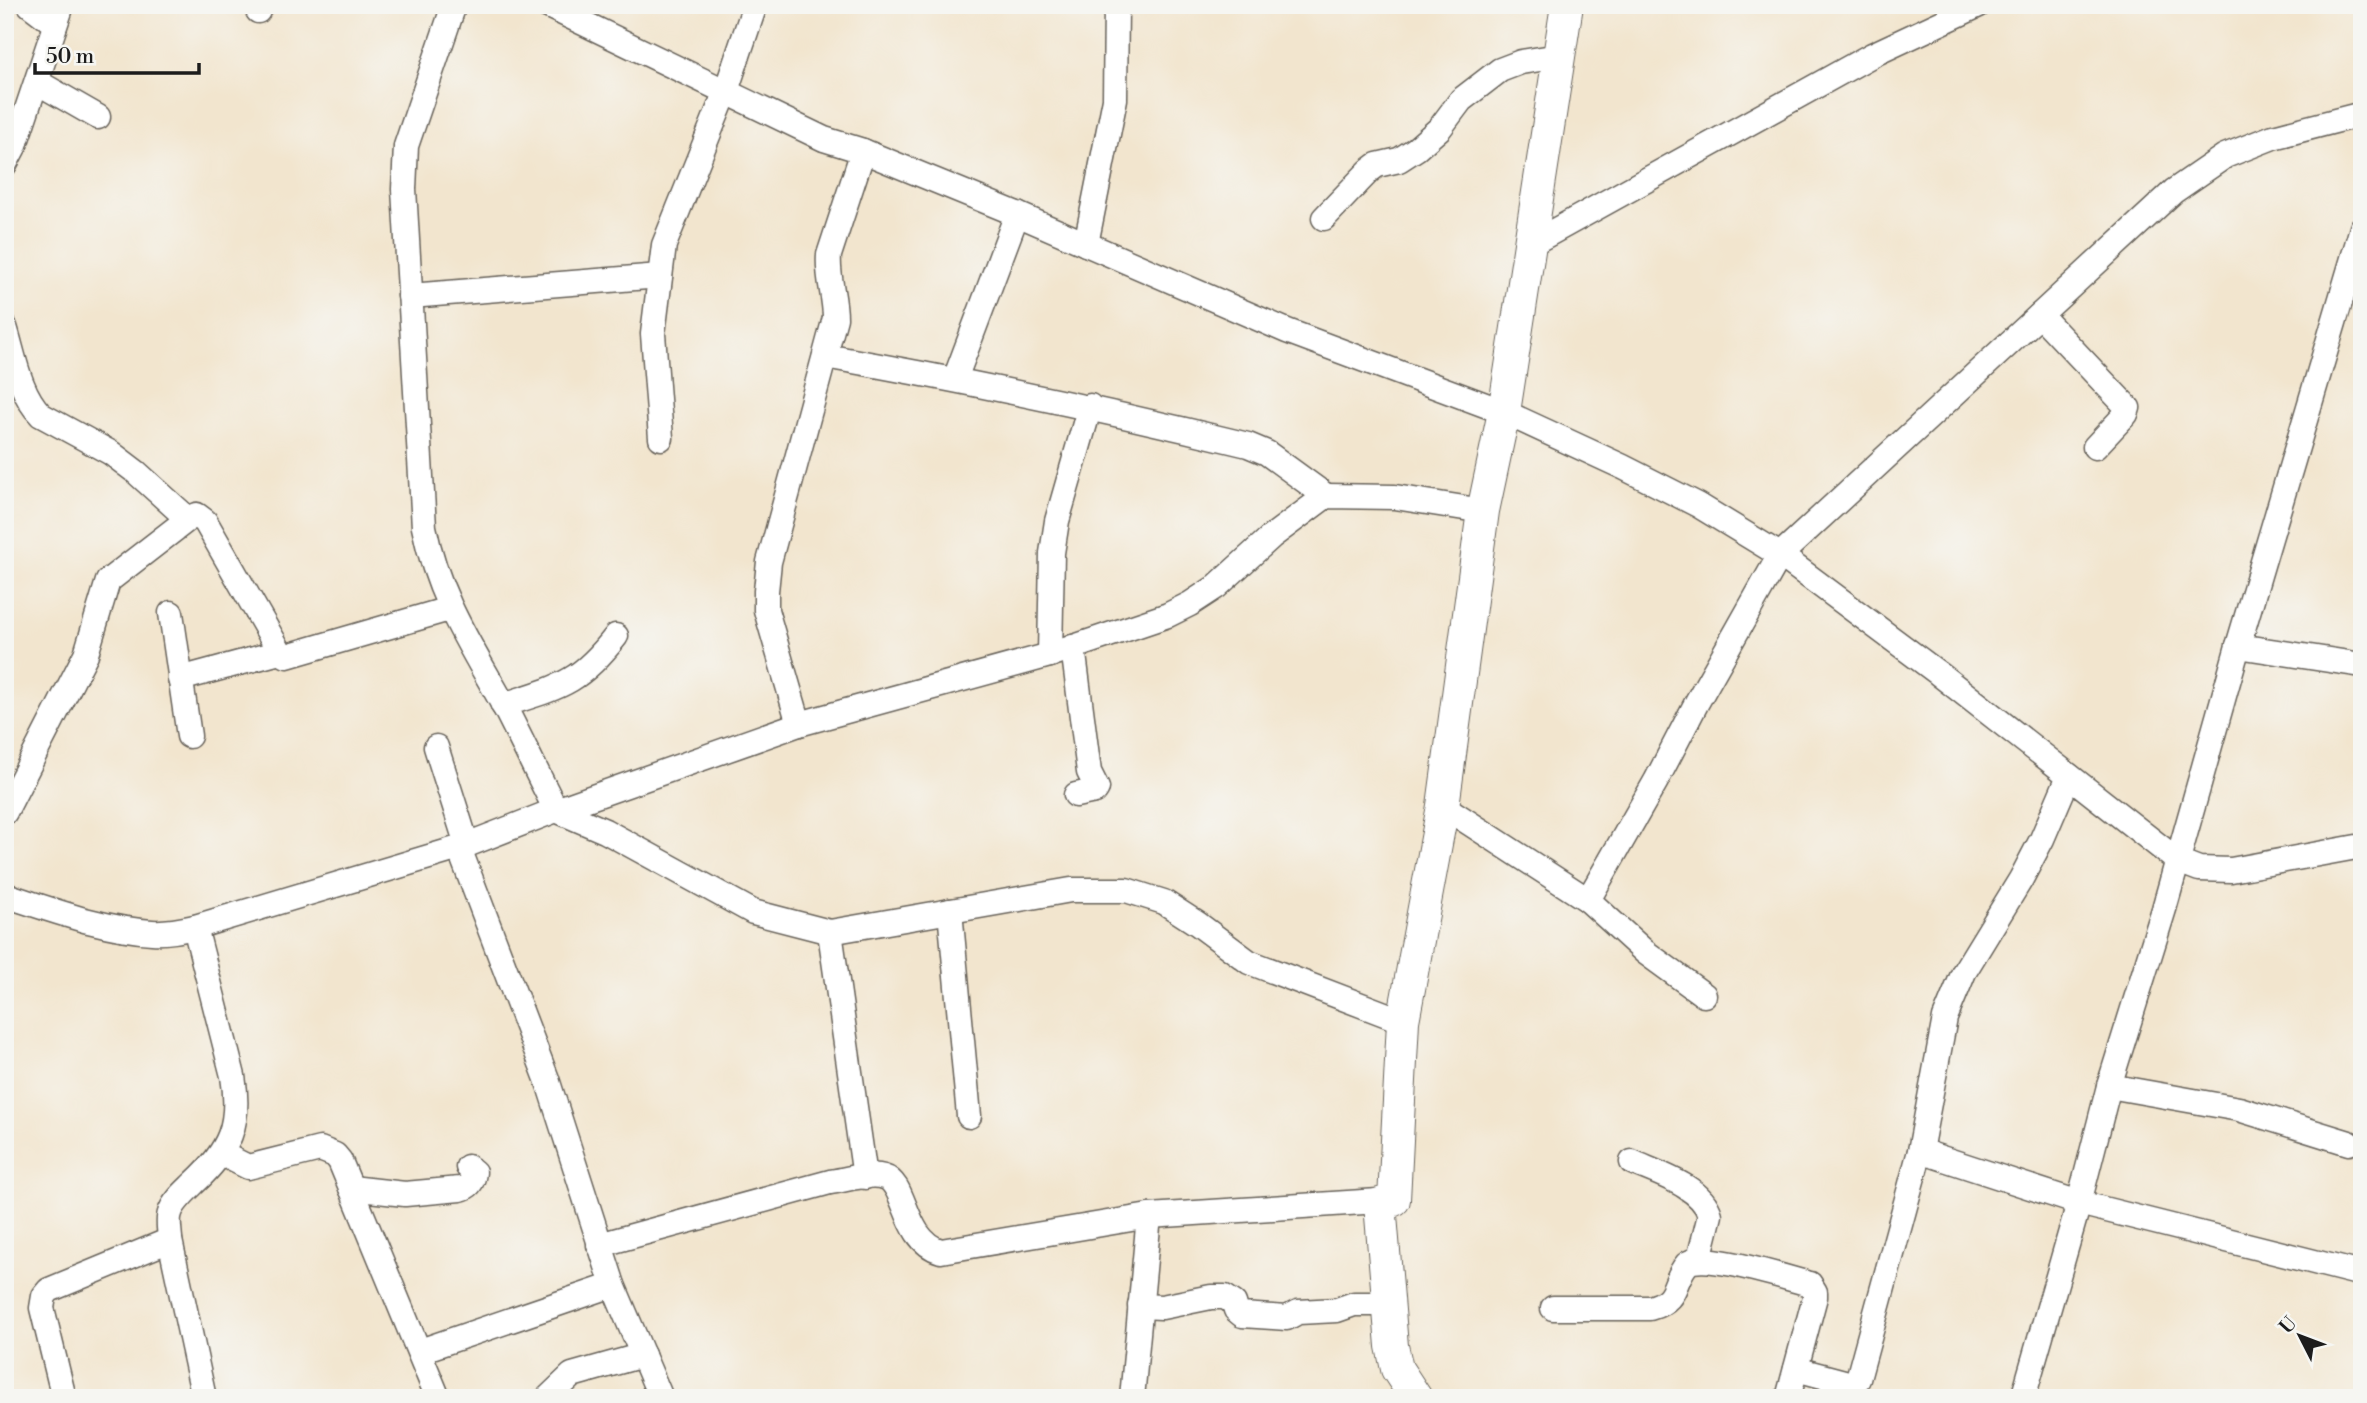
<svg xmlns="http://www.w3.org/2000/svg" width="2367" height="1403" font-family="'Libre Bodoni',serif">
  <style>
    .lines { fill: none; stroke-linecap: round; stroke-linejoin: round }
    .minor-casing { stroke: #67625a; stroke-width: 27 }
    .tertiary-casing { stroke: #67625a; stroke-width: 34 }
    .minor { stroke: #fff; stroke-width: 24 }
    .tertiary { stroke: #fff; stroke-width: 32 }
  </style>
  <rect width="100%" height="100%" fill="#f6f6f2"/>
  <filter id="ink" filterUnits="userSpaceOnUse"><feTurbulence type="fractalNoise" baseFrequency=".0143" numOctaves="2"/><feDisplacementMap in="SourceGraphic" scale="14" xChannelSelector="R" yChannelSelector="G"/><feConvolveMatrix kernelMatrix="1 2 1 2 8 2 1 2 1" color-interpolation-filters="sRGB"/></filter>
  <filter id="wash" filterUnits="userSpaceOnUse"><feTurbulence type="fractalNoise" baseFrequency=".00686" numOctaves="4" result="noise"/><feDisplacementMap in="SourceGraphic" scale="28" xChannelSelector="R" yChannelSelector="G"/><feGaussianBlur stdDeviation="1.57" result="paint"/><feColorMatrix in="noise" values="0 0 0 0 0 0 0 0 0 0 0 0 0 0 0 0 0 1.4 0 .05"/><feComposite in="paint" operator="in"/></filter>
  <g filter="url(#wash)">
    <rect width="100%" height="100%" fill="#f2e5ce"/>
  </g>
  <g filter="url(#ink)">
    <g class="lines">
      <defs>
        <g id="minor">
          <path d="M 30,5 L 55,24"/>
          <path d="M 454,5 L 406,146 L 404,189 L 424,527 C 438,597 469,643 503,704 C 521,739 538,775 556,810 L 799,724 L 1050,655 L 1168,615 L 1190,604 L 1216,587 L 1271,537 L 1326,496 L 1395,497 L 1483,511"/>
          <path d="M 546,5 L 824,139 L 863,151 L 1017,214 L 1287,331 L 1504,412 L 1623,467 L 1698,505 L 1780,555 L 1938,673 L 2178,861 L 2199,869 L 2231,870 L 2362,846"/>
          <path d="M 258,11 L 260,5"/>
          <path d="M 37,82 L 98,117"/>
          <path d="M 5,164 L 15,145 L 62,5"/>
          <path d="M 1324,218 L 1369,171 L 1377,165 L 1399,160 L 1416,149 L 1440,128 L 1461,100 L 1500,70 L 1521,62 L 1559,56"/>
          <path d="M 1086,244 L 1115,99 L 1116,5"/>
          <path d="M 1529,245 L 1872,55 L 1979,5"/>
          <path d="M 410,296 L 660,276"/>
          <path d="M 2040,315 L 2128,408 L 2126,414 L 2095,447"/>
          <path d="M 5,327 C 14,356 19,393 41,415 L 111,453 L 136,472 L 188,519"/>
          <path d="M 825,356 C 967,381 1108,411 1248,445 L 1267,453 L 1326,496"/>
          <path d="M 955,379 L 1017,214"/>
          <path d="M 661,438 L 653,334 L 664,245 L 726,91 L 755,5"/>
          <path d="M 171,613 L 189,736"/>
          <path d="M 2238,646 L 2362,665"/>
          <path d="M 1073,647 L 1089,772 L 1097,788 L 1095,791 L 1076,795"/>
          <path d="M 1050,655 L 1052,553 L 1057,521 L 1090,406"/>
          <path d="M 180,679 L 280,652"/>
          <path d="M 503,705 C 559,687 579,684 616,636"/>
          <path d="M 799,724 L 766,610 L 766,591 L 769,562 L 835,318 C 835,296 827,277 829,255 L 863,151"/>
          <path d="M 436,747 L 467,845"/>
          <path d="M 1443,806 L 1588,900 L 1645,952 L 1704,995"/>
          <path d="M 5,812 L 86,654 L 108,581 L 188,519 L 197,515 L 205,521 L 280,652 L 287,656 L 449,609"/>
          <path d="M 459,848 L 547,1079 L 613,1285 L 661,1398"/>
          <path d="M 5,895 C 53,910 102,929 152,932 C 167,933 181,930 195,927 L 459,848 L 556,810 L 605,831 L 753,912 L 830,932 L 1071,890 L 1126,890 L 1164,902 L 1198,924 L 1249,962 L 1403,1021"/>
          <path d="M 1588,900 L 1656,781 L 1697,702 L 1780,555 L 2174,191 L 2225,156 L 2273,137 L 2362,114"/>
          <path d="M 950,911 L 969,1116"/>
          <path d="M 195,927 L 233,1076 C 241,1124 230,1150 194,1183 C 186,1191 173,1202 170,1213 C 167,1221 170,1232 170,1240 L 204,1398"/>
          <path d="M 830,932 L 865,1177"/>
          <path d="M 2109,1086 L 2239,1109 L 2349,1143"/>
          <path d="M 1920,1151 L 2079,1203 L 2362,1274"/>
          <path d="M 222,1154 L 248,1167 L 320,1149 L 335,1155 L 340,1161 L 438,1398"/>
          <path d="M 1632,1162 C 1656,1173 1702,1186 1710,1215 L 1699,1259"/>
          <path d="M 351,1188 L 405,1194 L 460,1189 C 470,1187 473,1182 474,1172 L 468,1167"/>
          <path d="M 599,1245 L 830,1182 C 845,1180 869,1172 884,1177 C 907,1183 903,1240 941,1251 L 1149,1216 L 1394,1200"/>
          <path d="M 1140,1306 L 1162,1307 L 1211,1297 L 1225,1297 L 1234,1303 L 1236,1310 L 1242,1315 L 1287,1318 L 1298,1312 L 1337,1310 L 1354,1304 L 1389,1304"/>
          <path d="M 1553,1308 L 1650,1308 C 1680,1300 1671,1283 1687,1264 C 1700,1250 1789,1279 1810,1284 L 1815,1292 L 1815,1297 L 1788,1398"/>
          <path d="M 420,1351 L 613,1285"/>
          <path d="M 1796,1369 L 1852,1384 L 1858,1379 L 1920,1151 L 1945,1018 L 1964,972 L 2021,879 L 2042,839 L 2069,776"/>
          <path d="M 64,1398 L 42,1308 L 44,1296 L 49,1290 L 170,1240"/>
          <path d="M 548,1398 L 572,1375 L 643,1355"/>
          <path d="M 1132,1398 L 1149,1216"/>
          <path d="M 2023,1398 L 2079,1203 L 2109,1086 L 2164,909 L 2238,646 L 2362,228"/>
        </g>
        <path id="tertiary" d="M 1416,1398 L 1397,1369 L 1392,1346 L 1380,1204 L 1394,1200 L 1403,1021 L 1443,806 L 1483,511 L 1504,412 L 1567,5"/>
      </defs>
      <use href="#minor" class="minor-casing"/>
      <use href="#tertiary" class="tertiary-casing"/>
      <use href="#minor" class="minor"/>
      <use href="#tertiary" class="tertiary"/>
    </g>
  </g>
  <rect width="2367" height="1403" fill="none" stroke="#f6f6f2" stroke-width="28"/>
  <g transform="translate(2300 1336) rotate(312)" stroke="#f6f6f2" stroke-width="5" paint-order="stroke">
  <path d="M0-5L12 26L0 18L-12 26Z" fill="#1c1c1c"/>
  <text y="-10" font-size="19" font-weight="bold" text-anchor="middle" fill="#1c1c1c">U</text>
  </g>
  <path d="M35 63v10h164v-10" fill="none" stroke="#1c1c1c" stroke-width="3.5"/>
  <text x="46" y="63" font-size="21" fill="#1c1c1c" stroke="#f6f6f2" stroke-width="5" paint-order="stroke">50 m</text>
</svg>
